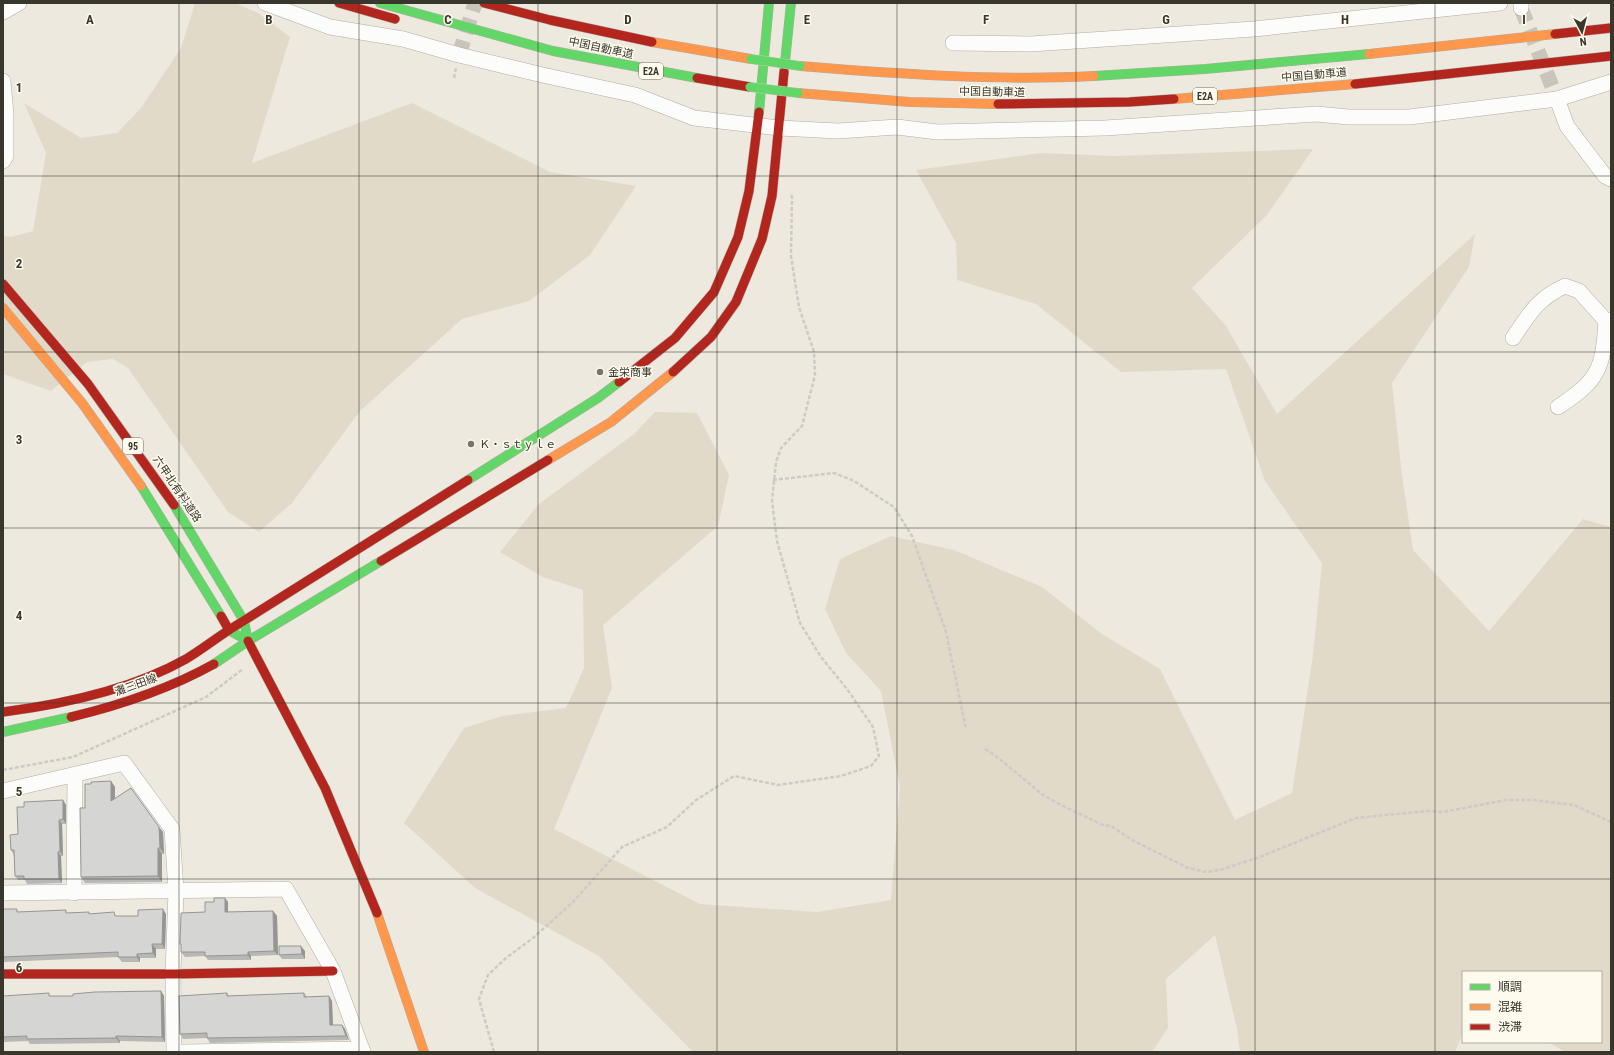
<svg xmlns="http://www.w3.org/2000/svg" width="1614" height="1055" font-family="'Roboto Condensed','Noto Sans JP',sans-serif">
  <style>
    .green { fill: #e1dac9 }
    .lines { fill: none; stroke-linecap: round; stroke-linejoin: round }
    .street-tunnel { stroke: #cac5bb; stroke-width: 15; stroke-dasharray: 15 8; stroke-linecap: butt }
    .street-casing { stroke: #b1ada5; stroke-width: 16 }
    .fast-casing { stroke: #b1ada5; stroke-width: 10 }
    .slow-casing { stroke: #b1ada5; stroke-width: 10 }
    .jam-casing { stroke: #b1ada5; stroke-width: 10 }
    .path { stroke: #cdcbc8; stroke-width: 2.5; stroke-dasharray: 4 2; stroke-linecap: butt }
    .street { stroke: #fcfcfa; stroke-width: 15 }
    .fast { stroke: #63d668; stroke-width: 9 }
    .slow { stroke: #ff974d; stroke-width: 9 }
    .jam { stroke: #b3261e; stroke-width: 9 }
    .fast-bridge-casing { stroke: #c9c7c1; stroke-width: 10; stroke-linecap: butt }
    .fast-bridge { stroke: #63d668; stroke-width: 9 }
    .wall { fill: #b7b8b5 }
    .shaded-wall { fill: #959694 }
    .building { fill: #d5d6d3; stroke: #959694 }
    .grid { fill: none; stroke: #39362e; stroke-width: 1; stroke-opacity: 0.55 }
    .poi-dot { fill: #78756c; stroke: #fefaee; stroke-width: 1.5 }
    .labels { text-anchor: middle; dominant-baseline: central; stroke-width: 3; stroke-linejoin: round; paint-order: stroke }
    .shield { fill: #fefaee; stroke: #747168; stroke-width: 1 }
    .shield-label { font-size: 10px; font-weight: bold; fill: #39362e }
    .street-label { font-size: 11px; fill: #39362e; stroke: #fefaee }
    .poi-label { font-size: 11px; fill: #39362e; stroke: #fefaee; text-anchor: start }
    .grid-label { font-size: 13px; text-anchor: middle; font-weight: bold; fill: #39362e; stroke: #fefaee; stroke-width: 3; stroke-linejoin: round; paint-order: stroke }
  </style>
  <rect width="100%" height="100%" fill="#eee9de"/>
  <g class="green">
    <path d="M 195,3 L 235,3 L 258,13 L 290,37 L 252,163 L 412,103 L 550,172 L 636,186 L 590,255 L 529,301 L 462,319 L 360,411 L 292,503 L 259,532 L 228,512 L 128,368 L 113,359 L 87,362 L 51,391 L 3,374 L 3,236 L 11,237 L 33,231 L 46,153 L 24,103 L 81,138 L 117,133 L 141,108 L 181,48 Z"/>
    <path d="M 1313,149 L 1267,215 L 1192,288 L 1226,326 L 1277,414 L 1475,234 L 1469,267 L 1392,383 L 1402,475 L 1413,550 L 1489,631 L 1583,519 L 1611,527 L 1611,1052 L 1565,1052 L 1548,1042 L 1601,1042 L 1601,972 L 1463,972 L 1463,1033 L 1455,1052 L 1240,1052 L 1237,1029 L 1215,935 L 1166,979 L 1168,1028 L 1152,1052 L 693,1052 L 599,956 L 475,888 L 404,823 L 464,728 L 502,716 L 566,708 L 584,668 L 583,590 L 543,577 L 500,552 L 539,504 L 634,434 L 655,412 L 697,413 L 729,475 L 718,526 L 603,625 L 612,688 L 554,829 L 700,904 L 817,912 L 891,900 L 900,787 L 881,691 L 846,653 L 825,609 L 840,559 L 891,536 L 954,550 L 1042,587 L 1102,634 L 1160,669 L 1235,820 L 1292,793 L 1313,655 L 1322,563 L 1265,481 L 1226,369 L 1121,372 L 1036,304 L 957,280 L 956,243 L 916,170 L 1041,153 L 1115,156 Z"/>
  </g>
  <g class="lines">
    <g class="street-tunnel">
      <path d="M 1521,8 L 1557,99"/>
      <path d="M 459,55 L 475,3"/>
    </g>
    <defs>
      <g id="street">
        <path d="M 265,3 L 330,27 L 403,39 L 459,55 L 547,76 L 635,95 L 694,118 L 779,128 L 838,131 L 897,127 L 937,132 L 1105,128 L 1317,114 L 1348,117 L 1409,117 L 1557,99 L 1611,82"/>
        <path d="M 1521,3 L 1521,8"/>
        <path d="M 3,12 L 19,3"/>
        <path d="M 953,43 L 1031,44 L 1254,29 L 1500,3"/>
        <path d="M 3,81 L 6,115 L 6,156 L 3,161"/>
        <path d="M 1557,99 L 1567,126 L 1605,176 L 1611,179"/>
        <path d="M 1513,338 C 1529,314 1538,298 1565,286 L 1579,291 L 1606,321 L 1611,320"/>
        <path d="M 1558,407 C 1599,380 1603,369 1606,321"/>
        <path d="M 3,791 L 124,763 L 172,829 L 176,891 L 173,974 L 174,1052"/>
        <path d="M 3,893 L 286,889 L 333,971 L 363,1052"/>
        <path d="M 74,893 L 75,775"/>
        <path d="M 185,1052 L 362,1049"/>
      </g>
      <g id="fast">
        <path d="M 380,3 L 553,51 L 697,78"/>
        <path d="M 784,72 L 791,3"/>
        <path d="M 1094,76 L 1205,69 L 1369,54"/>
        <path d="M 759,112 L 769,3"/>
        <path d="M 468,480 L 598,398 L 619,382"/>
        <path d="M 141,486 L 221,616"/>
        <path d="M 174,505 L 244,621 L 248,641 L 214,664"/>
        <path d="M 232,632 L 248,641 L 381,561"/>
        <path d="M 3,732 L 71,717"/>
      </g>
      <g id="slow">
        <path d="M 652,42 L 751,59"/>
        <path d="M 1369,54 L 1555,34"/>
        <path d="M 800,66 C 898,74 996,81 1094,76"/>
        <path d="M 798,93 L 910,102 L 998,104"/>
        <path d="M 1174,99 L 1355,84"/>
        <path d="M 3,308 L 82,403 L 141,486"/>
        <path d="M 548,460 L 611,422 L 673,372"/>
        <path d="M 377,913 L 424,1052"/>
      </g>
      <g id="jam">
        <path d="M 339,3 L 395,19"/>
        <path d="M 484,3 L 550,20 L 652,42"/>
        <path d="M 1555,34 L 1611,28"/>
        <path d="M 697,78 L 750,87"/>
        <path d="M 1355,84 L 1611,56"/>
        <path d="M 998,104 L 1129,102 L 1174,99"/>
        <path d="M 3,284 L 88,384 L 174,505"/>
        <path d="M 673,372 L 711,337 L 736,302 L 762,239 L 772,196 L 784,72"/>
        <path d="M 619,382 L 675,338 L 714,292 L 738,237 L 749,191 L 759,112"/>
        <path d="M 381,561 L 548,460"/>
        <path d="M 229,630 L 468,480"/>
        <path d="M 248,641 L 325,788 L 377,913"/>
        <path d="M 3,712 C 65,704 131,690 186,659 C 201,650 215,639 229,630 L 221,616"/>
        <path d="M 71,717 C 121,705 169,689 214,664"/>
        <path d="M 3,974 L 173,974 L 333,971"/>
      </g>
    </defs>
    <use href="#street" class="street-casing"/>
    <use href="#fast" class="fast-casing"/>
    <use href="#slow" class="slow-casing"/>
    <use href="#jam" class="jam-casing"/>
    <g class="path">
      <path d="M 454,78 L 456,68"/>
      <path d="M 773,480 L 834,473 L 854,481 L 894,507 L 912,536 L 946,632 L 966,729"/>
      <path d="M 985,749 L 996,756 L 1043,795 L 1065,807 L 1103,825 L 1111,826 L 1134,841 L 1188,868 L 1206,872 L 1220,870 L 1257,858 L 1356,818 L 1427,811 L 1443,812 L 1506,800 L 1533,800 L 1574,805 L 1611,822"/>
      <path d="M 3,770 L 73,757 L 206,697 L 243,669"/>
      <path d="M 494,1052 L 479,999 L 488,975 L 506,958 L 533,938 L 573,902 L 622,847 L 667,827 L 696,800 L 734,776 L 778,785 L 841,776 L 871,766 L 879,756 L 873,727 L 847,689 L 821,657 L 800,623 L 777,541 L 772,501 L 776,462 L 781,448 L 802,426 L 815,375 L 814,352 L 799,307 L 791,256 L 792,197 L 790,193"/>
    </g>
    <use href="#street" class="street"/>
    <use href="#fast" class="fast"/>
    <use href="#slow" class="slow"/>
    <use href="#jam" class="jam"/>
    <defs>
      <g id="fast-bridge">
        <path d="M 751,59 L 800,66"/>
        <path d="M 750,87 L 798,93"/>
      </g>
    </defs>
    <use href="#fast-bridge" class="fast-bridge-casing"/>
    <use href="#fast-bridge" class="fast-bridge"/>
  </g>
  <g class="wall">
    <path d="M 111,781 L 115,787 L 115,798 L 163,832 L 164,854 L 162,854 L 162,882 L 85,883 L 81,877 L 85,808 L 91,784 Z"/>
    <path d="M 63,800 L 66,805 L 66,824 L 62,824 L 63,856 L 61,856 L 62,883 L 27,884 L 25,880 L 18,880 L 15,876 L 14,855 L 11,850 L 18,834 L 24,807 Z"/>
    <path d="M 225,898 L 228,902 L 228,912 L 273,911 L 277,916 L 278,955 L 251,956 L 251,960 L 208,960 L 205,956 L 185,957 L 181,952 L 181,946 L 180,944 L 214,902 Z"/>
    <path d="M 3,909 L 19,912 L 68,913 L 117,916 L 138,916 L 166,914 L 165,949 L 156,949 L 156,958 L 140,958 L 140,962 L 122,962 L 118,957 L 3,962 Z"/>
    <path d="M 305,951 L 305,959 L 282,959 L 279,955 Z"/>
    <path d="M 161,991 L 164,996 L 165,1042 L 120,1041 L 120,1043 L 30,1044 L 28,1041 L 3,1042 L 3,996 L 73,996 Z"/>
    <path d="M 227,993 L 229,996 L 304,993 L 307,997 L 329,996 L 332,1001 L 333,1025 L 342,1025 L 345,1029 L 349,1040 L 210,1043 L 207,1038 L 183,1039 L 180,1034 Z"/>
  </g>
  <g class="shaded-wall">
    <path d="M 111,781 L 115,787 L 115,807 L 111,801 Z"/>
    <path d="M 63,800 L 66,805 L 66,824 L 63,819 Z"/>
    <path d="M 59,820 L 62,824 L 63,856 L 60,851 Z"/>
    <path d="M 159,827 L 163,832 L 164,854 L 160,848 Z"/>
    <path d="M 158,848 L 162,854 L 162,882 L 158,876 Z"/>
    <path d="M 58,852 L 61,856 L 62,883 L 59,879 Z"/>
    <path d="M 225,898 L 228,902 L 228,916 L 225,912 Z"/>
    <path d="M 163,909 L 166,914 L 165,949 L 162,944 Z"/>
    <path d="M 273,911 L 277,916 L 278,955 L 274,951 Z"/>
    <path d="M 152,944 L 156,949 L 156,958 L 153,953 Z"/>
    <path d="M 301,946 L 305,951 L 305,959 L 302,954 Z"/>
    <path d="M 248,952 L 251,956 L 251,960 L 248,955 Z"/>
    <path d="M 137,954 L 140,958 L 140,962 L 137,957 Z"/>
    <path d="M 161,991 L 164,996 L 165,1042 L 162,1037 Z"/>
    <path d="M 329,996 L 332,1001 L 333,1030 L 330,1025 Z"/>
    <path d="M 342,1025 L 345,1029 L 349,1040 L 346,1036 Z"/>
    <path d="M 116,1036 L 120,1041 L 120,1043 L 116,1038 Z"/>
  </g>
  <g class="building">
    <path d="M 111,781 L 111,801 L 131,788 L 159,827 L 160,848 L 158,848 L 158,876 L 81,877 L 80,808 L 85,808 L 85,784 L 91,784 L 91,782 Z"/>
    <path d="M 63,800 L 63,819 L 59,820 L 60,851 L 58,852 L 59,879 L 24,879 L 24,876 L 15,876 L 14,850 L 11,850 L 10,835 L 18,834 L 17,807 L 24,807 L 24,802 Z"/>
    <path d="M 214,898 L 225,898 L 225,912 L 273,911 L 274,951 L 248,952 L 248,955 L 205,956 L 205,952 L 181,952 L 181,944 L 180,944 L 181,913 L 205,912 L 205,902 L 214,902 Z"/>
    <path d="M 3,909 L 17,909 L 17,912 L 66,910 L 66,913 L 89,912 L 89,914 L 114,912 L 115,916 L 138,916 L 138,910 L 163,909 L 162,944 L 152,944 L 153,953 L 137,954 L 137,957 L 118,957 L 118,952 L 3,957 Z"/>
    <path d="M 279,946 L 301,946 L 302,954 L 279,955 Z"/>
    <path d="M 161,991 L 162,1037 L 116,1036 L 116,1038 L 27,1039 L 27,1036 L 3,1037 L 3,996 L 49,993 L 49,996 L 73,996 L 73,994 L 95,992 Z"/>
    <path d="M 227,993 L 227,996 L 304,993 L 304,997 L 329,996 L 330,1025 L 342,1025 L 346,1036 L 207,1038 L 207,1033 L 180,1034 L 179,996 Z"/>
  </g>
  <path class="grid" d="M 179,3 L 179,1052M 359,3 L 359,1052M 538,3 L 538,1052M 717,3 L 717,1052M 897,3 L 897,1052M 1076,3 L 1076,1052M 1255,3 L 1255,1052M 1435,3 L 1435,1052M 3,176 L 1611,176M 3,352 L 1611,352M 3,528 L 1611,528M 3,703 L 1611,703M 3,879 L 1611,879"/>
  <g class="poi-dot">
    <circle cx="600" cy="372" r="4"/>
    <circle cx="471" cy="444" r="4"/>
  </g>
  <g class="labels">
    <g class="shield">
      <rect x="639" y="63" width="24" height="16" rx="3"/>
      <rect x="1193" y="88" width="24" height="16" rx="3"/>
      <rect x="123" y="438" width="20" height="16" rx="3"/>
    </g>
    <g class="shield-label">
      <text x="651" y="71">E2A</text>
      <text x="1205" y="96">E2A</text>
      <text x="133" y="446">95</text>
    </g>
    <g class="street-label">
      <text transform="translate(601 48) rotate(12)">中国自動車道</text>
      <text transform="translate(1314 75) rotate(-5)">中国自動車道</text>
      <text transform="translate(992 92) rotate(1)">中国自動車道</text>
      <text transform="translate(177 489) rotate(56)">六甲北有料道路</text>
      <text transform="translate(136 685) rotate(-20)">灘三田線</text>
    </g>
    <g class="poi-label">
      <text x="608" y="372">金栄商事</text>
      <text x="479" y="444">Ｋ・ｓｔｙｌｅ</text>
    </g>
  </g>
  <g class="grid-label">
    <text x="90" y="24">A</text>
    <text x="269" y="24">B</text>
    <text x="448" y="24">C</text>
    <text x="628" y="24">D</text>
    <text x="807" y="24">E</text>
    <text x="986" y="24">F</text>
    <text x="1166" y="24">G</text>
    <text x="1345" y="24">H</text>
    <text x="1524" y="24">I</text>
    <text x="19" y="92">1</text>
    <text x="19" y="268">2</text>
    <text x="19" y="444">3</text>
    <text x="19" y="620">4</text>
    <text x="19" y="796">5</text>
    <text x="19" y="972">6</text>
  </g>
  <rect width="1614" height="1055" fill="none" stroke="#39362e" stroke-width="8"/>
  <rect x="1462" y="971" width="140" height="72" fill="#fefaee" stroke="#afaca1"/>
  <rect x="1470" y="984" width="20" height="6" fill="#63d668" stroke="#afaca1"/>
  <text x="1498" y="991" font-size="12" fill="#39362e">順調</text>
  <rect x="1470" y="1004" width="20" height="6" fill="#ff974d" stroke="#afaca1"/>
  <text x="1498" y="1011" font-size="12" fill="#39362e">混雑</text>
  <rect x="1470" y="1024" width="20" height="6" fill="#b3261e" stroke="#afaca1"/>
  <text x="1498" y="1031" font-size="12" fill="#39362e">渋滞</text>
  <g transform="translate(1582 32) rotate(173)" stroke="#fefaee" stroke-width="3" paint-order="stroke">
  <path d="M0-3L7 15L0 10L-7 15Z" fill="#39362e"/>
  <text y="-6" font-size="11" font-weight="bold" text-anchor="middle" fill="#39362e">N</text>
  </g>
</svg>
